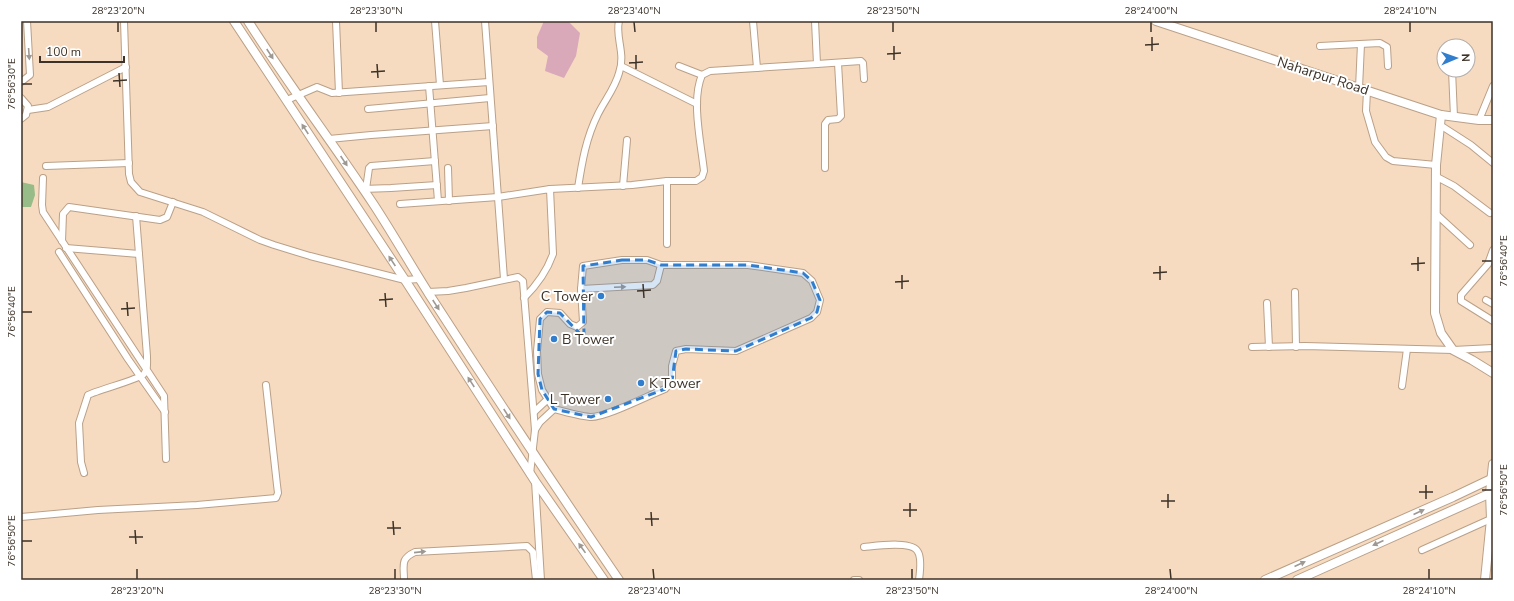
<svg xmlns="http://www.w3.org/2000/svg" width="1514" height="601" font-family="'Nunito Sans',sans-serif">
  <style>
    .green { fill: #d9a9b9 }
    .water { fill: #97bc87 }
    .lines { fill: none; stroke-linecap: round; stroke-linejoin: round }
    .street-casing { stroke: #baa087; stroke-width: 8 }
    .secondary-casing { stroke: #baa087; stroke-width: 10 }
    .street { stroke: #fff; stroke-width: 6 }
    .secondary { stroke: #fff; stroke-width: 8 }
    .oneway { fill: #9e9893 }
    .marked { fill: #317ece; fill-opacity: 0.2; stroke: #317ece; stroke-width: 3; stroke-dasharray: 8 5; stroke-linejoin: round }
    .ticks { fill: none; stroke: #3c3227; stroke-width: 1.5 }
    .poi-dot { fill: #317ece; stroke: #fff; stroke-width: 1.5 }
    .labels { text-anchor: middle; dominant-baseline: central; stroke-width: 4; stroke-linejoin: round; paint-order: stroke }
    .street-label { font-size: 14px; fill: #3c3227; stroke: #fff }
    .poi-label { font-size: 14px; fill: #3c3227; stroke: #fff; text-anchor: end }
    .neatline { fill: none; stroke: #3c3227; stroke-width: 1.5 }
    .ticks-label { font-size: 10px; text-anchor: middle; fill: #3c3227 }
  </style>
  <rect width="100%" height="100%" fill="#f6dbc1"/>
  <path class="green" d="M 544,21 L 568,21 L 580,33 L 576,56 L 564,78 L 545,71 L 548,56 L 537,48 L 537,37 Z"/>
  <path class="water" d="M 21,182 L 34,185 L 35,195 L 31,207 L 21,207 Z"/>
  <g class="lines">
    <defs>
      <g id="street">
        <path d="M 124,21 L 129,174 L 131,182 L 140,192 L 203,212 L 260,240 L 274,245 L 310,256 L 405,280 L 419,279"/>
        <path d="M 336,21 L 339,93"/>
        <path d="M 435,21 L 440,85"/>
        <path d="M 485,21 L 504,279"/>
        <path d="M 753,21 L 757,68"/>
        <path d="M 1320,46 L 1380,43 L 1387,47 L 1388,66"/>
        <path d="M 817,64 L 861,61 L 863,63 L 864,79"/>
        <path d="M 621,66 L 697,104"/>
        <path d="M 679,66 L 702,75"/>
        <path d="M 1452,70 L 1454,117"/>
        <path d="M 21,82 L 30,75 L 27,21"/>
        <path d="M 429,86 L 438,201"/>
        <path d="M 1359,88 L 1361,44"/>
        <path d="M 1367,91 L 1366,111 L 1375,142 L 1386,157 L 1393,161 L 1436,165"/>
        <path d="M 21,98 L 28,106 L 26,115 L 21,119"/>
        <path d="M 287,100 L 317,87 L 332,93 L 489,82"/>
        <path d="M 368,109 L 490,98"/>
        <path d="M 28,110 L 48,107 L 126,67"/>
        <path d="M 1479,120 L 1493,86"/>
        <path d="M 1440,125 L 1471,145 L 1493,163"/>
        <path d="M 329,139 L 371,135 L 493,126"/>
        <path d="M 46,166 L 129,163"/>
        <path d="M 448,168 L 449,201"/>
        <path d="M 825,168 L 825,124 L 828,120 L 838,119 L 841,116 L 838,63"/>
        <path d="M 1437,177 L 1454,186 L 1490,213"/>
        <path d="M 43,178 L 42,205 L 43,212 L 164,396 L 166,459"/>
        <path d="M 667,181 L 667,244"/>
        <path d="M 623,186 L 627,140"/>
        <path d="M 578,188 C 582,162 586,138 598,114 C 605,100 615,88 619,73 C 626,54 615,37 619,21"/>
        <path d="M 363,189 L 391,188 L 437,185"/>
        <path d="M 366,189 L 369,168 L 371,166 L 435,161"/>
        <path d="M 550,189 L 632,185 L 667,181 L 696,181 L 702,177 L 704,171 C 701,143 691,100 702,75 L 710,71 L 817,64 L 815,21"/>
        <path d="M 400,204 L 498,197 L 550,189 L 553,254 C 547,271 537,285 524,298"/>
        <path d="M 1436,214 L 1470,245"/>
        <path d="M 62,241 L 63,214 L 69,207 L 160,220 L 167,217 L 173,202"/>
        <path d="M 66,248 L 139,254"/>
        <path d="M 1493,250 L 1488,264 L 1461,295 L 1461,301 L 1493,321"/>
        <path d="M 59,252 L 128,359 L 165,412"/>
        <path d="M 622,260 L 647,260 L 661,265 L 748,265 L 803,273 L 812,281 L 820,300 L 817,312 L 811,318 L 736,351 L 686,349 L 676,351 L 672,366 L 672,381 L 665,389 C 649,395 605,418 590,417 C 579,416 565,412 554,409 L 542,390 L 538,374 L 537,351 L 540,319 L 547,312 L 560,313 L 570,324 L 577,327 L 583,322 L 581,289 L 583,266 Z"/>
        <path d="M 581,289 L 653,285 L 657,281 L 661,265"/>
        <path d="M 428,292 L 448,291 L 466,288 L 518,277 L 523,281 L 535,430 L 530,474"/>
        <path d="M 1295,292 L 1296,347"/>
        <path d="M 1486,300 L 1493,304"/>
        <path d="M 1267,303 L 1269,347"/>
        <path d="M 1252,347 L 1305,346 L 1453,350 L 1493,348"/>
        <path d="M 1402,386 L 1407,349"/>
        <path d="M 534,412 L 548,399"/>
        <path d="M 535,430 L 540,422 L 554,409"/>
        <path d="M 84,473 L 81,462 L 79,423 L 88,395 C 98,390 140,379 144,374 C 148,369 147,363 147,356 L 136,216"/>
        <path d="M 535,481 L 541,580"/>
        <path d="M 21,517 L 98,510 L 197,505 L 276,498 L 278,493 L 277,485 L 266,385"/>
        <path d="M 864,547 C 875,546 913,540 918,552 C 922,559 920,572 919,580"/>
        <path d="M 1422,550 L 1493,518"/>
        <path d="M 404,580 C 404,565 400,559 415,552 L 527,546 L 533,552 L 536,580"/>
        <path d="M 854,580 L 859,580"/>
      </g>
      <g id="secondary">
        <path d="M 234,21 L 405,280 L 535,481 L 604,580"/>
        <path d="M 248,21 C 288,84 333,143 374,205 C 393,234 410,264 429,294 C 491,390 554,485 619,580"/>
        <path d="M 1156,21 L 1441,115 L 1479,120 L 1493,120"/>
        <path d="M 1441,115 L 1436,165 L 1435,313 L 1441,333 L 1453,350 L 1472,360 L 1493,373"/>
        <path d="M 1265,580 L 1453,497 L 1493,478"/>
        <path d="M 1297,580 L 1493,492"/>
        <path d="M 1485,580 L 1491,519 L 1490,493 L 1493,464"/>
      </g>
    </defs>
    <use href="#street" class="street-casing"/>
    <use href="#secondary" class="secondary-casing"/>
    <use href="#street" class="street"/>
    <use href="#secondary" class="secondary"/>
  </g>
  <defs><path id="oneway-solid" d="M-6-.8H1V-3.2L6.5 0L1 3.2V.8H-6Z"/></defs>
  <g class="oneway">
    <use href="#oneway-solid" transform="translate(29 54) rotate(86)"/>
    <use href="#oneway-solid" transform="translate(270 54) rotate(57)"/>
    <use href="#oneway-solid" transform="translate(305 129) rotate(-123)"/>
    <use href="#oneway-solid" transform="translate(344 161) rotate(56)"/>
    <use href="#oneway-solid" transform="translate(392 261) rotate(-124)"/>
    <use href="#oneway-solid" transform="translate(620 287) rotate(-3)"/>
    <use href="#oneway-solid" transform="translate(436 305) rotate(57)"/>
    <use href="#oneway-solid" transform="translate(471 382) rotate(-123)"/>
    <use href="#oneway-solid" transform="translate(507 414) rotate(57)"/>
    <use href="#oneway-solid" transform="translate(1419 512) rotate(-24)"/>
    <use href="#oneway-solid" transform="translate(1378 543) rotate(156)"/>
    <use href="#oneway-solid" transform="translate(582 548) rotate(-125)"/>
    <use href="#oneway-solid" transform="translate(420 552) rotate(-6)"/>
    <use href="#oneway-solid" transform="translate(1300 564) rotate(-24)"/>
  </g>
  <path class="marked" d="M 622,260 L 647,260 L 661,265 L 748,265 L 803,273 L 812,281 L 820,300 L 817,312 L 811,318 L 736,351 L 686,349 L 676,351 L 672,381 L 665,389 L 591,417 L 554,409 L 542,390 L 538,374 L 540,319 L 547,312 L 560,313 L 584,338 L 583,266 Z"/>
  <path class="ticks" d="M 118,22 L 118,32M 376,22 L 376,32M 634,22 L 635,32M 893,22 L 893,32M 1151,22 L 1151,32M 1410,22 L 1410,32M 1152,37 L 1152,51M 1145,45 L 1159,44M 894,46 L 894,60M 887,54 L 901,53M 636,55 L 636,69M 629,63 L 643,62M 377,64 L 378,78M 371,72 L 385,71M 119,73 L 120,87M 113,81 L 127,80M 22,84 L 32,84M 1418,257 L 1418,271M 1482,261 L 1492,261M 1411,264 L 1425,263M 1160,266 L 1160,280M 1153,273 L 1167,272M 902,275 L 902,289M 895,282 L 909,281M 643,284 L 644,298M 637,291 L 651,290M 385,293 L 386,307M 379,300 L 393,299M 127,302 L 128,316M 121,309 L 135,308M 22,312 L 32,312M 1426,485 L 1426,499M 1482,490 L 1492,490M 1419,492 L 1433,492M 1168,494 L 1168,508M 1161,501 L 1175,501M 910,503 L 910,517M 903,510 L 917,510M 651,512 L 652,526M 645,519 L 659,519M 393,521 L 394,535M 387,528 L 401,528M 135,530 L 136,544M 129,537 L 143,537M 22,541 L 32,541M 137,569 L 137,579M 395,569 L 395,579M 653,569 L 654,579M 912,569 L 912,579M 1170,569 L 1171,579M 1429,569 L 1429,579"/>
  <g class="poi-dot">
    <circle cx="601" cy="296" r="4"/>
    <circle cx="554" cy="339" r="4"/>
    <circle cx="641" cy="383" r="4"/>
    <circle cx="608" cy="399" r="4"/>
  </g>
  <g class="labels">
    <g class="street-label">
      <text transform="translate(1323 76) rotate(18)">Naharpur Road</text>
    </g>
    <g class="poi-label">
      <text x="593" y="296">C Tower</text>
      <text x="562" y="339" text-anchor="start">B Tower</text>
      <text x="649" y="383" text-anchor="start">K Tower</text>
      <text x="600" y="399">L Tower</text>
    </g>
  </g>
  <rect width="1514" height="601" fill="none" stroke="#ffffff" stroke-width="44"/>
  <g transform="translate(1456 58) rotate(88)"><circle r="19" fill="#ffffff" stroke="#b1ada9"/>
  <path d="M0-3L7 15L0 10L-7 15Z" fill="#317ece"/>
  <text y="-6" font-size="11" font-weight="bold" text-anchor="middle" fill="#3c3227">N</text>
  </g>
  <path d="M40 56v6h84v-6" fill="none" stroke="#3c3227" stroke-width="2"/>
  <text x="46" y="56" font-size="12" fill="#3c3227" stroke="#ffffff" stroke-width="3" paint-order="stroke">100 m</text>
  <rect x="22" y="22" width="1470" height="557" class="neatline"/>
  <g class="ticks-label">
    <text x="118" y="14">28°23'20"N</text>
    <text x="376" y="14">28°23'30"N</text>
    <text x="634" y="14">28°23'40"N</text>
    <text x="893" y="14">28°23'50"N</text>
    <text x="1151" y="14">28°24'00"N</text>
    <text x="1410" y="14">28°24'10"N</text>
    <text transform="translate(11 84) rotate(-90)" y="4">76°56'30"E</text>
    <text transform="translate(1503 261) rotate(-90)" y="4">76°56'40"E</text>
    <text transform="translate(11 312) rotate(-90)" y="4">76°56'40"E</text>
    <text transform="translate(1503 490) rotate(-90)" y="4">76°56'50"E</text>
    <text transform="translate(11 541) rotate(-90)" y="4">76°56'50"E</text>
    <text x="137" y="594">28°23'20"N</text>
    <text x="395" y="594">28°23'30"N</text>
    <text x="654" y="594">28°23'40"N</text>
    <text x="912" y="594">28°23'50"N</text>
    <text x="1171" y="594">28°24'00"N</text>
    <text x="1429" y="594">28°24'10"N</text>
  </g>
</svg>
